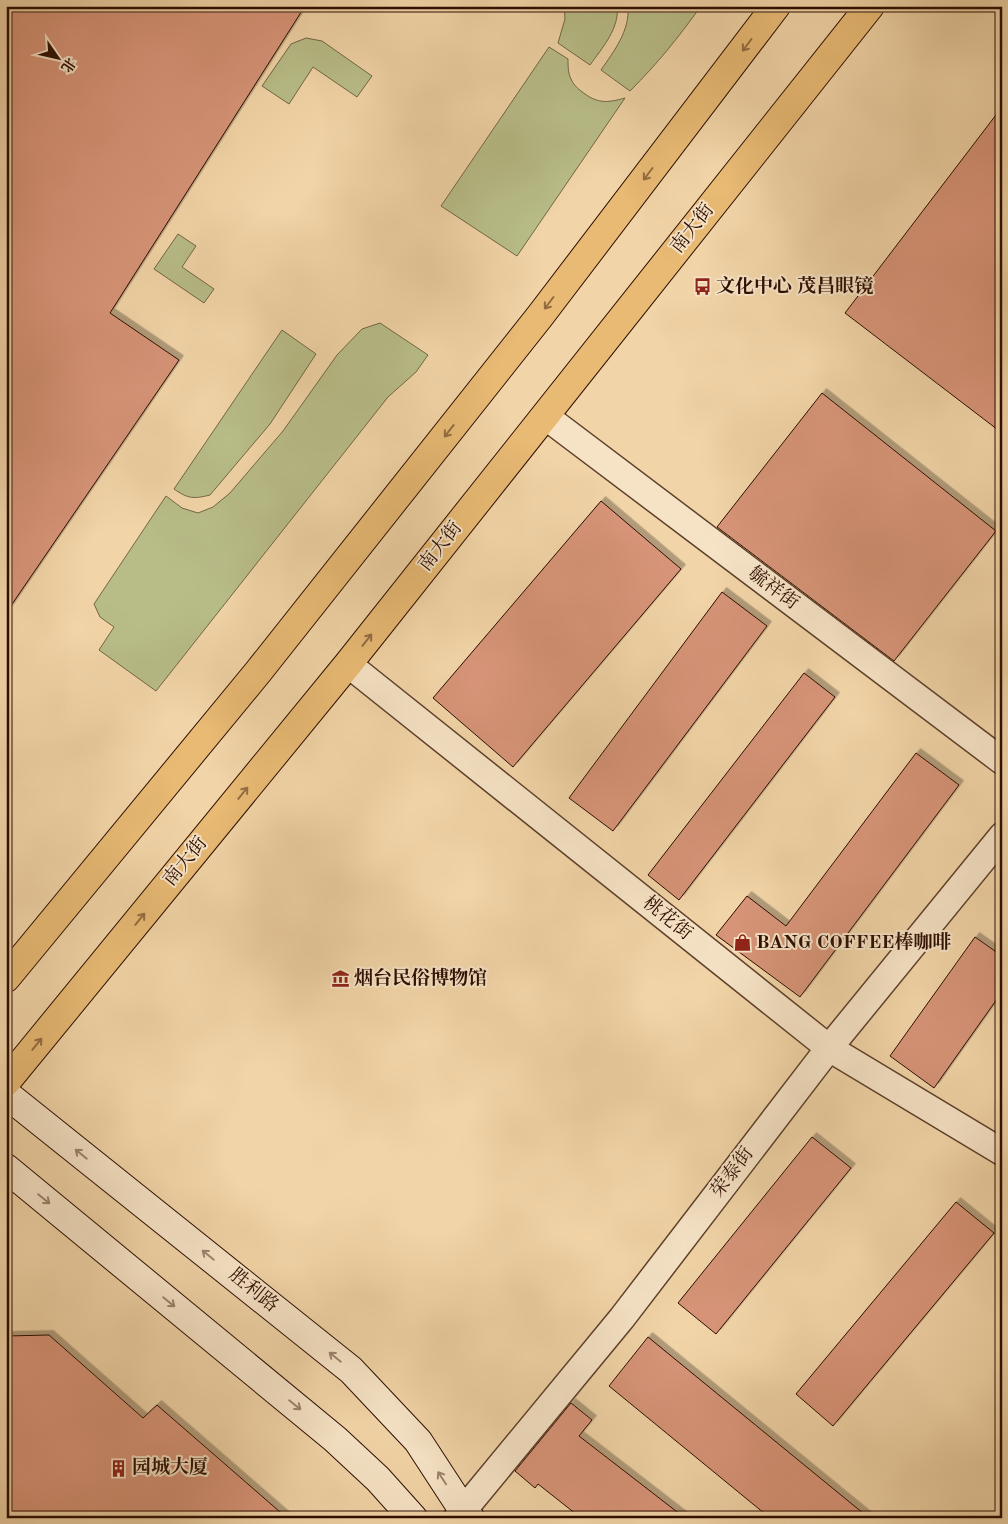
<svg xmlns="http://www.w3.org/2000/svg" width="1008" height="1524" font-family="'Old Standard TT','Noto Serif SC',serif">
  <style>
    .green { fill: #b8bd88; stroke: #726544 }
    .building { fill: #d79478; stroke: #2c0d00; filter: url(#shadow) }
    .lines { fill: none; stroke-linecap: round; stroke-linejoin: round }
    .minor-casing { stroke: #5d3f2a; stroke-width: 29 }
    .secondary-casing { stroke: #2c0d00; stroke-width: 30 }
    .primary-casing { stroke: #2c0d00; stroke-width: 30 }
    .minor { stroke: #f6e3c6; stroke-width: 26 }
    .secondary { stroke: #f6e3c6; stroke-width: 28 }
    .primary { stroke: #e8ba74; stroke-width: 28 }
    .oneway { stroke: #936c40 }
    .oneway2 { stroke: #9b836d }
    .labels { text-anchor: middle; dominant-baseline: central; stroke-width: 4; stroke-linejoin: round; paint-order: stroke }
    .street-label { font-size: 19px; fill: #2c0d00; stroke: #f6e3c6 }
    .poi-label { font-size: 19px; font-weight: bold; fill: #2c0d00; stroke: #f6e3c6; text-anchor: start }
  </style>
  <defs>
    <filter id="shadow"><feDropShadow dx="4.5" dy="-4.5" stdDeviation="0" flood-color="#0004"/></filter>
  </defs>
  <rect width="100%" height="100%" fill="#f1d4a7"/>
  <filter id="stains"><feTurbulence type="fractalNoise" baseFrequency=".004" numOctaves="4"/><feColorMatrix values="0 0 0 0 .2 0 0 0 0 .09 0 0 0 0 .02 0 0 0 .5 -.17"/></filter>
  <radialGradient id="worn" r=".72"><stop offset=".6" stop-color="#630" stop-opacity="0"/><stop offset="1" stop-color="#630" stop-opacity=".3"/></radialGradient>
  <g class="green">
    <path d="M 564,6 L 617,6 C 620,28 602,48 590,65 L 558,43 L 565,19 Z"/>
    <path d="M 628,6 L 701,6 C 678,38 658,63 630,91 L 601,70 C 614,51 630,31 628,6 Z"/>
    <path d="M 306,38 L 322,41 L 372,76 L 357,97 L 313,67 L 289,104 L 262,86 L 291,44 Z"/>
    <path d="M 549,47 L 568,59 C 568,66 568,73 571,79 C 573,84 577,88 581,91 C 597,104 607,103 625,98 L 517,256 L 441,206 Z"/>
    <path d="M 178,234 L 196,246 L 182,267 L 214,289 L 204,303 L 154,269 Z"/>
    <path d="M 380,323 L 428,355 L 416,372 L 388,397 L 156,691 L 99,650 L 114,627 L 100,617 L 94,604 L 166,496 L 182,508 L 198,513 L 213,507 L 230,493 L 283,431 L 337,355 L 362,329 Z"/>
    <path d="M 282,330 L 316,354 L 270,424 L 210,495 C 194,499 188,499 174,489 Z"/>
  </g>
  <g class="building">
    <path d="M 6,6 L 305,6 L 110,313 L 179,360 L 6,613 Z"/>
    <path d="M 1002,107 L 1002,433 L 845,313 Z"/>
    <path d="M 822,393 L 996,531 L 894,661 L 717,527 Z"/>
    <path d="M 601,501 L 681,569 L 513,767 L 433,698 Z"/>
    <path d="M 722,592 L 767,626 L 613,831 L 569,798 Z"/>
    <path d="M 804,673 L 835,697 L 679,900 L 648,875 Z"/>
    <path d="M 916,753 L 959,785 L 800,997 L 716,935 L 747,896 L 786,926 Z"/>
    <path d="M 975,937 L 1002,956 L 1002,992 L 934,1088 L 890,1056 Z"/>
    <path d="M 812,1137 L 851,1168 L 716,1334 L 678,1303 Z"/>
    <path d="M 956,1202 L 994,1233 L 833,1426 L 796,1394 Z"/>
    <path d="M 49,1335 L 143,1418 L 157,1405 L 287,1518 L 6,1518 L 6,1336 Z"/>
    <path d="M 648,1337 L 869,1518 L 770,1518 L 609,1386 Z"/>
    <path d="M 571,1403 L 592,1420 L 579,1436 L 685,1518 L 581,1518 L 538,1484 L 535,1488 L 515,1471 Z"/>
  </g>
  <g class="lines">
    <defs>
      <g id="minor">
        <path d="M 545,416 L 1002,761"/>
        <path d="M 348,664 L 829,1048 L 1002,1152"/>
        <path d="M 457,1518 L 622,1318 L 829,1048 L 1002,836"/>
      </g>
      <g id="secondary">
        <path d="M 6,1094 L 351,1370 L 418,1441 L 463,1510 L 470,1518"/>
        <path d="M 6,1168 L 335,1439 L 378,1479 L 413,1518"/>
      </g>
      <g id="primary">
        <path d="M 6,978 L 258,672 L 540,316 L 776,6"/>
        <path d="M 6,1082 L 348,664 L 870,6"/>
      </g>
    </defs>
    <use href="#minor" class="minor-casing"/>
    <use href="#secondary" class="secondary-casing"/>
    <use href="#primary" class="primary-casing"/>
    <use href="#minor" class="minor"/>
    <use href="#secondary" class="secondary"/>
    <use href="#primary" class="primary"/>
  </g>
  <defs><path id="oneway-shaft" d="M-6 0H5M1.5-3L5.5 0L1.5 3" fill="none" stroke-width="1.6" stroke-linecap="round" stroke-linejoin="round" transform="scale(1.25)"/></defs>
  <g class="oneway">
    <use href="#oneway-shaft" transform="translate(747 45) rotate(127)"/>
    <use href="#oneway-shaft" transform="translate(648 174) rotate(127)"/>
    <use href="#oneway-shaft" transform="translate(549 303) rotate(127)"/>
    <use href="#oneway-shaft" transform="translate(449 431) rotate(128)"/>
    <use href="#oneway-shaft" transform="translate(367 640) rotate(-52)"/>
    <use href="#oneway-shaft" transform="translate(243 793) rotate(-51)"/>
    <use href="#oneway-shaft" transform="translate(140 919) rotate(-51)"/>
    <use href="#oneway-shaft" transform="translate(37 1044) rotate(-51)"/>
  </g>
  <g class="oneway2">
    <use href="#oneway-shaft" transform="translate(81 1154) rotate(-141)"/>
    <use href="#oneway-shaft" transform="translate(44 1199) rotate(39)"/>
    <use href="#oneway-shaft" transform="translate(208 1255) rotate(-141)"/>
    <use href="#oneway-shaft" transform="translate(169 1302) rotate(39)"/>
    <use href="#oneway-shaft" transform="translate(335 1357) rotate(-141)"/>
    <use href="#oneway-shaft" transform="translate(295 1405) rotate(39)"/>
    <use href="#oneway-shaft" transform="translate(442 1478) rotate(-123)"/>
  </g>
  <defs>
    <symbol id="bus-bare" viewBox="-9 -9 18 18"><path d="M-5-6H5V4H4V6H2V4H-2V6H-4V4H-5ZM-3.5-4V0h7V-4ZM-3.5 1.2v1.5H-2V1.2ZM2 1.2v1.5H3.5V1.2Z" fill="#8f2418" stroke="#f6e3c6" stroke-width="2.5" paint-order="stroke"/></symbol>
    <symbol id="shop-bare" viewBox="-9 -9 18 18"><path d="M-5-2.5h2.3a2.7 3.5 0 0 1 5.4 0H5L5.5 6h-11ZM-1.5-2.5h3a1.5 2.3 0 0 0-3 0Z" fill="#8f2418" stroke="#f6e3c6" stroke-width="2.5" paint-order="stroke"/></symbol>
    <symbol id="museum-bare" viewBox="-9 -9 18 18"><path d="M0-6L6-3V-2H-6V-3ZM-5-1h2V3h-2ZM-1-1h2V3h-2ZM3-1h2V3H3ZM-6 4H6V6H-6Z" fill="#8f2418" stroke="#f6e3c6" stroke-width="2.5" paint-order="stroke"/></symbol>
    <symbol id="building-bare" viewBox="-9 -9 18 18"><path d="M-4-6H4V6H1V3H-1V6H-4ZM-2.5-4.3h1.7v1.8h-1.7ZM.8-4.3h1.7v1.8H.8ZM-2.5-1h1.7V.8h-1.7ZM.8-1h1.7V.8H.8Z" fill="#8f2418" stroke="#f6e3c6" stroke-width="2.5" paint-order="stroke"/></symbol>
  </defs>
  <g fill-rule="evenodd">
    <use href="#bus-bare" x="690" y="274" width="25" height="25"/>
    <use href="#shop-bare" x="730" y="930" width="25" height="25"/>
    <use href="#museum-bare" x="328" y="966" width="25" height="25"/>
    <use href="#building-bare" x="106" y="1456" width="25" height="25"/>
  </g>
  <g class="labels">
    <g class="street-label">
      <text transform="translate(693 229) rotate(-52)">南大街</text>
      <text transform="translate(441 547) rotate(-52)">南大街</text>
      <text transform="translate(773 589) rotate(37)">毓祥街</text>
      <text transform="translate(186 862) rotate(-51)">南大街</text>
      <text transform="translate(667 919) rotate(39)">桃花街</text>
      <text transform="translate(733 1173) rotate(-53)">荣泰街</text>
      <text transform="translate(253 1291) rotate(39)">胜利路</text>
    </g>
    <g class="poi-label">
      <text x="716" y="287">文化中心 茂昌眼镜</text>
      <text x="756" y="943">BANG COFFEE棒咖啡</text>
      <text x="354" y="979">烟台民俗博物馆</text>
      <text x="132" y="1468">园城大厦</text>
    </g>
  </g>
  <rect width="1008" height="1524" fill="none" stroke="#f1d4a7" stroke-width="25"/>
  <rect x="8" y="8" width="993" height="1509" fill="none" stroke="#2c0d00" stroke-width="2.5"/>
  <rect x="12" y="12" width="983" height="1499" fill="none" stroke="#2c0d00"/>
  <g transform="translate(58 58) rotate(124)" stroke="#f6e3c6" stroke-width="4" paint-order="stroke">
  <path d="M0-4L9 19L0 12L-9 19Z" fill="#2c0d00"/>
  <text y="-8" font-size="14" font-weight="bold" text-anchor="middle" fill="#2c0d00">北</text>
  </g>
  <rect width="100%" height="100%" filter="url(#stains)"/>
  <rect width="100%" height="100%" fill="url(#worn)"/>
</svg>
